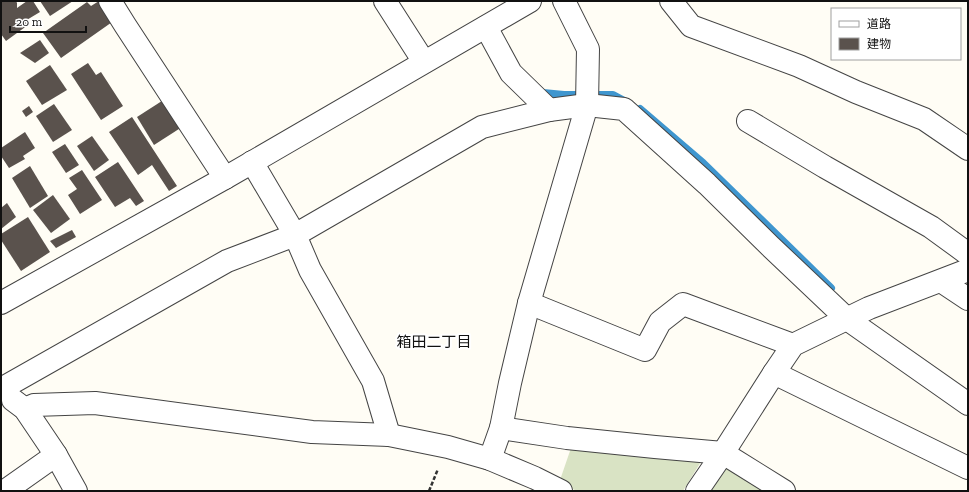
<svg xmlns="http://www.w3.org/2000/svg" width="969" height="492" font-family="'Zilla Slab','Noto Sans JP',serif">
  <style>
    .cemetery { fill: #d9e3c4 }
    .lines { fill: none; stroke-linecap: round; stroke-linejoin: round }
    .stream { stroke: #3f96cf; stroke-width: 8 }
    .building { fill: #5a524d }
    .minor-casing { stroke: #444; stroke-width: 24 }
    .path { stroke: #333; stroke-width: 2.5; stroke-dasharray: 4 2; stroke-linecap: butt }
    .minor { stroke: #fff; stroke-width: 22 }
    .labels { text-anchor: middle; dominant-baseline: central; stroke-width: 4; stroke-linejoin: round; paint-order: stroke }
    .neighbourhood-label { font-size: 15px; fill: #111; stroke: #fff }
  </style>
  <rect width="100%" height="100%" fill="#fffdf5"/>
  <g class="cemetery">
    <path d="M 571,448 L 702,460 L 683,491 L 577,491 L 559,483 Z"/>
    <path d="M 728,464 L 771,491 L 704,491 Z"/>
  </g>
  <g class="lines">
    <g class="stream">
      <path d="M 538,90 L 543,93 L 564,95 L 613,95 L 626,102"/>
      <path d="M 640,109 L 703,163 L 831,288"/>
    </g>
  </g>
  <g class="building">
    <path d="M 1,1 L 16,1 L 17,3 L 17,8 L 27,1 L 33,1 L 40,12 L 25,21 L 28,25 L 6,41 L 1,34 Z"/>
    <path d="M 40,1 L 73,1 L 50,16 Z"/>
    <path d="M 99,1 L 101,1 L 115,20 L 61,58 L 43,33 L 87,2 L 91,6 Z"/>
    <path d="M 40,40 L 49,53 L 35,63 L 20,53 Z"/>
    <path d="M 88,63 L 96,75 L 101,72 L 123,106 L 101,120 L 71,74 Z"/>
    <path d="M 50,65 L 67,90 L 42,105 L 26,81 Z"/>
    <path d="M 165,99 L 182,127 L 154,145 L 137,117 Z"/>
    <path d="M 54,104 L 72,130 L 53,142 L 36,116 Z"/>
    <path d="M 29,106 L 33,112 L 26,117 L 22,111 Z"/>
    <path d="M 132,117 L 177,186 L 169,191 L 152,165 L 138,175 L 109,132 Z"/>
    <path d="M 25,132 L 35,148 L 23,156 L 25,159 L 9,168 L 1,156 L 1,148 Z"/>
    <path d="M 92,136 L 109,160 L 94,171 L 77,146 Z"/>
    <path d="M 65,144 L 79,165 L 66,173 L 52,152 Z"/>
    <path d="M 118,162 L 144,201 L 136,206 L 130,198 L 115,207 L 95,177 Z"/>
    <path d="M 30,166 L 48,196 L 30,208 L 12,178 Z"/>
    <path d="M 82,170 L 102,200 L 80,214 L 68,195 L 77,189 L 69,178 Z"/>
    <path d="M 53,195 L 70,219 L 51,233 L 33,210 Z"/>
    <path d="M 7,203 L 16,217 L 1,229 L 1,208 Z"/>
    <path d="M 28,217 L 50,252 L 21,271 L 1,240 L 1,234 Z"/>
    <path d="M 72,230 L 76,237 L 56,248 L 50,241 Z"/>
  </g>
  <g class="lines">
    <defs>
      <g id="minor">
        <path d="M 110,1 L 125,25 L 225,178"/>
        <path d="M 385,1 L 424,62"/>
        <path d="M 671,1 L 691,26 L 799,66 L 856,92 L 924,119 L 968,149"/>
        <path d="M 486,27 L 511,73 L 549,110 L 587,105 L 624,109 L 707,184 L 770,246 L 847,319 L 968,404"/>
        <path d="M 748,121 L 825,167 L 931,227 L 968,254"/>
        <path d="M 252,162 L 295,235 L 310,270 L 373,381 L 389,435"/>
        <path d="M 941,281 L 968,299"/>
        <path d="M 1,303 L 225,178 L 530,1"/>
        <path d="M 529,303 L 645,350 L 660,322 L 683,304 L 793,345"/>
        <path d="M 774,373 L 968,468"/>
        <path d="M 1,389 L 227,261 L 295,235 L 482,127 L 549,110"/>
        <path d="M 13,400 L 25,409 L 56,455 L 76,491"/>
        <path d="M 25,409 L 34,405 L 95,403 L 312,432 L 389,435 L 448,447 L 490,459 L 535,478 L 561,491"/>
        <path d="M 501,428 L 567,438 L 655,447 L 723,453 L 784,491"/>
        <path d="M 490,459 L 501,428 L 510,383 L 529,303 L 587,105 L 588,49 L 564,1"/>
        <path d="M 5,491 L 56,455"/>
        <path d="M 697,491 L 723,453 L 774,373 L 793,345 L 869,308 L 968,270"/>
      </g>
    </defs>
    <use href="#minor" class="minor-casing"/>
    <path class="path" d="M 429,491 L 438,469"/>
    <use href="#minor" class="minor"/>
  </g>
  <g class="labels">
    <g class="neighbourhood-label">
      <text x="434" y="342">箱田二丁目</text>
    </g>
  </g>
  <rect width="969" height="492" fill="none" stroke="#111111" stroke-width="4"/>
  <rect x="831" y="8" width="130" height="52" fill="#ffffff" stroke="#a0a0a0"/>
  <rect x="839" y="21" width="20" height="6" fill="#ffffff" stroke="#a0a0a0"/>
  <text x="867" y="28" font-size="12" fill="#111111">道路</text>
  <rect x="839" y="38" width="20" height="12" fill="#5a524d" stroke="#a0a0a0"/>
  <text x="867" y="48" font-size="12" fill="#111111">建物</text>
  <path d="M10 26v6h76v-6" fill="none" stroke="#111111" stroke-width="2"/>
  <text x="16" y="26" font-size="12" fill="#111111" stroke="#ffffff" stroke-width="3" paint-order="stroke">20 m</text>
</svg>
